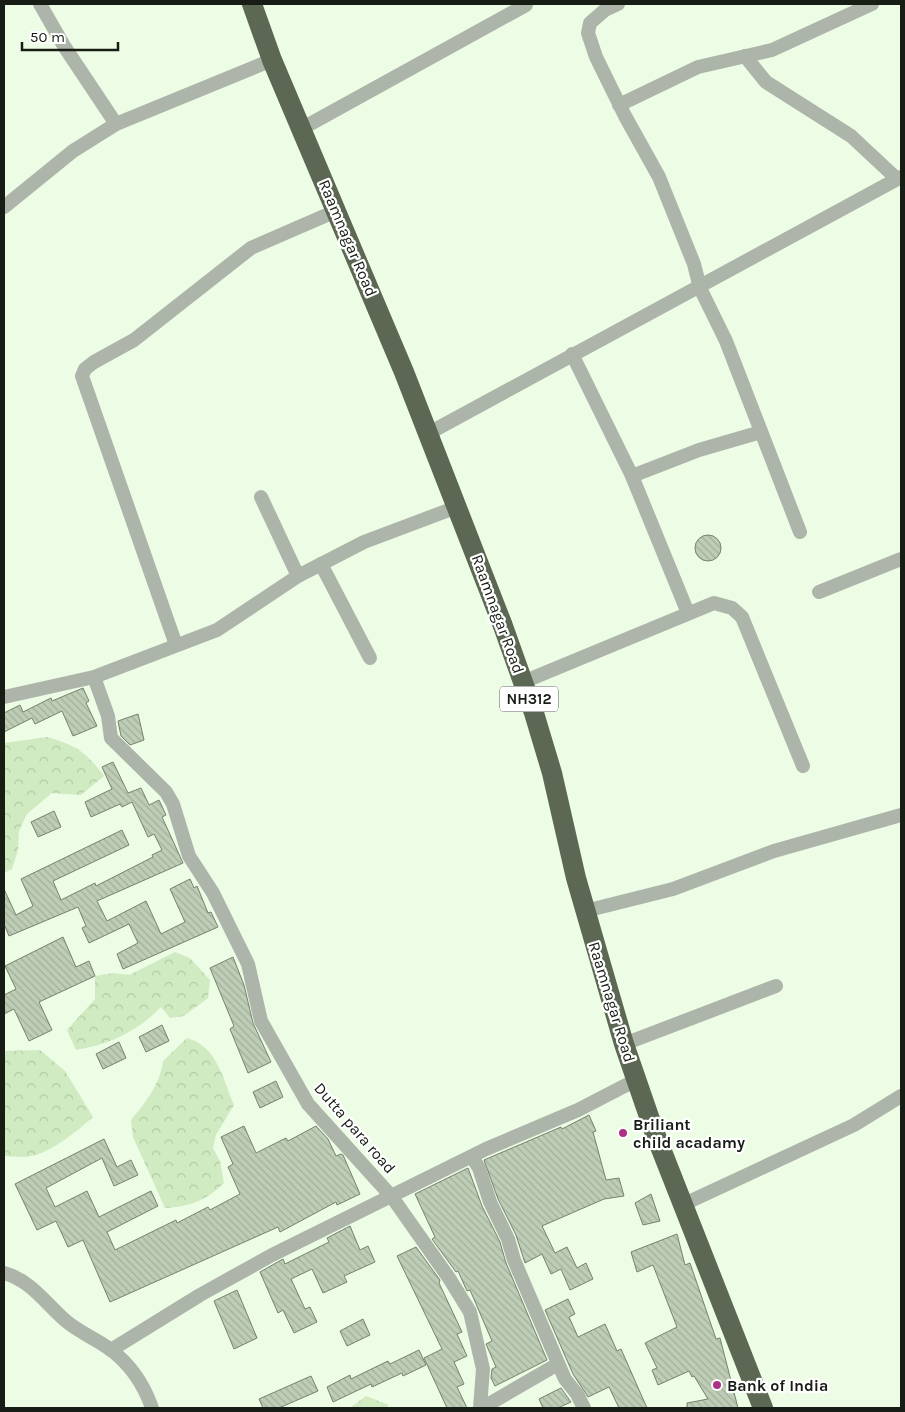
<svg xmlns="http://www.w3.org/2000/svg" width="905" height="1412" font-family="Karla,sans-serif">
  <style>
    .park { fill: url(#park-crowns) }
    .building { fill: url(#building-back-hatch); stroke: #75826d }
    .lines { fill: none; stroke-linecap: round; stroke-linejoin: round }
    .minor { stroke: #adb4aa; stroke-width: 14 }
    .highway { stroke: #5c6854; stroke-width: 20 }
    .poi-dot { fill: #ad3284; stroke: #fff; stroke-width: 2 }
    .labels { text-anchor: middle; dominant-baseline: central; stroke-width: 4.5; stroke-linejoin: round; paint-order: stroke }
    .shield { fill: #fff; stroke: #5d605a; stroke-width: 1 }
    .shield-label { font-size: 15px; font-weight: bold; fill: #171c14 }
    .street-label { font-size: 16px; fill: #171c14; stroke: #fff }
    .poi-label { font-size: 16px; font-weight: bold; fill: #171c14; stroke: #fff; text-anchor: start }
  </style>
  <defs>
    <pattern id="park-crowns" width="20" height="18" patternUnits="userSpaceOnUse" patternTransform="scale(1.25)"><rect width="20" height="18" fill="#d0ebc1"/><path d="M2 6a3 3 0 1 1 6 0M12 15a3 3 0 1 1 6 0" fill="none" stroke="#b2c9a5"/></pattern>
    <pattern id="building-back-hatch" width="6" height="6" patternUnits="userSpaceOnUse" patternTransform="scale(1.25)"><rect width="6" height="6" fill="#becdb6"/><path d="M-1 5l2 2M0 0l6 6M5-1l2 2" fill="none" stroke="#a3af9c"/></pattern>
  </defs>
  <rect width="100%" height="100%" fill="#edfce4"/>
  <g class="park">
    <path d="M 47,737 C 76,745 86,752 104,776 L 81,795 L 52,793 L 27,814 L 19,831 L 18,850 L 12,869 L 4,873 L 4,743 Z"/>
    <path d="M 175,952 L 190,958 L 210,980 L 208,998 L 184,1016 L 170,1018 L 161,1007 C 137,1032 110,1044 76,1050 L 67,1030 L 95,999 L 95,976 L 114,973 L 129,975 Z"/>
    <path d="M 187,1038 C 217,1046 223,1079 234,1105 L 216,1135 L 213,1148 L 220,1161 L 224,1183 C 207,1200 189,1207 165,1208 L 133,1137 L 131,1120 C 146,1102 160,1084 163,1061 Z"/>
    <path d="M 40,1050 L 65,1071 L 93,1117 C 78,1130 51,1153 31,1156 C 22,1158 12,1156 4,1156 L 4,1051 Z"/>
    <path d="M 366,1396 L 389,1405 L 386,1408 L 350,1408 Z"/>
  </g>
  <g class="building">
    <circle cx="708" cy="548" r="13"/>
    <path d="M 83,688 L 89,701 L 86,703 L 97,726 L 73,736 L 62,711 L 35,724 L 32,718 L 4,732 L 4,713 L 20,705 L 23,712 L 51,698 L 52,701 Z"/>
    <path d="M 138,714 L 144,740 L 130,745 L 121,736 L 118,721 Z"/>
    <path d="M 113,762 L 128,793 L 141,788 L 149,805 L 159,800 L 166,815 L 162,817 L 183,863 L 97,901 L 107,921 L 146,901 L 161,934 L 185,922 L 170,889 L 190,879 L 194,888 L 197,886 L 208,913 L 211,912 L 218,927 L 123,969 L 117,954 L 138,943 L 129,924 L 89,943 L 82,928 L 86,926 L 78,907 L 9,936 L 4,924 L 4,889 L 16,915 L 33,906 L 21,879 L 122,830 L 129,845 L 53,881 L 61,900 L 95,883 L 96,886 L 153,857 L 152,855 L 162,850 L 154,834 L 148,837 L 132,802 L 122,807 L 120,804 L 91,817 L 85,802 L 112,789 L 102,767 Z"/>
    <path d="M 54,811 L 61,827 L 38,837 L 31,822 Z"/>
    <path d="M 63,937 L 76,967 L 89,961 L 95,976 L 39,1002 L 52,1030 L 29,1041 L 14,1009 L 4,1014 L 4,995 L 16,989 L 5,966 Z"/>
    <path d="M 233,957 L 244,985 L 253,1023 L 271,1062 L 248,1073 L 230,1029 L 234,1026 L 210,968 Z"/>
    <path d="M 162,1025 L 169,1041 L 146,1052 L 139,1037 Z"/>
    <path d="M 119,1042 L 126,1058 L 103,1069 L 96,1054 Z"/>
    <path d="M 276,1081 L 283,1097 L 260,1108 L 253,1092 Z"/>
    <path d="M 589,1115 L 596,1131 L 593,1132 L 606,1180 L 619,1178 L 624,1196 L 604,1199 L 542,1226 L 555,1253 L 567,1247 L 577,1268 L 586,1263 L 593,1279 L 570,1290 L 561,1269 L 551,1274 L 542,1254 L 525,1263 L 516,1235 L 498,1199 L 484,1160 L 561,1127 L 562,1129 Z"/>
    <path d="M 244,1126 L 256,1153 L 286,1138 L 288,1141 L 316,1126 L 328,1139 L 336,1156 L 341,1154 L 343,1155 L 360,1194 L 337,1205 L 336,1202 L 280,1232 L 278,1227 L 110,1302 L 83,1240 L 68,1247 L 56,1221 L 37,1230 L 15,1184 L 104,1139 L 117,1167 L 131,1160 L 138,1175 L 114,1186 L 102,1158 L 46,1188 L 55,1207 L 87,1191 L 99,1217 L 151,1191 L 158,1206 L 107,1232 L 115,1250 L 176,1220 L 177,1223 L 208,1207 L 210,1210 L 240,1194 L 228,1167 L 233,1164 L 221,1137 Z"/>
    <path d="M 468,1168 L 482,1206 L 500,1242 L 506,1263 L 547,1360 L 495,1386 L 491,1378 L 492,1369 L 496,1367 L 486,1344 L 492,1341 L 470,1290 L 467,1291 L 458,1271 L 456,1272 L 432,1239 L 435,1237 L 415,1194 Z"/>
    <path d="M 651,1194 L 660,1221 L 643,1225 L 635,1203 Z"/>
    <path d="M 350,1226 L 360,1250 L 368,1246 L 375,1262 L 344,1276 L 347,1282 L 323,1293 L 312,1269 L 291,1279 L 305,1309 L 310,1307 L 317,1322 L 294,1333 L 283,1310 L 278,1313 L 260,1272 L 283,1259 L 285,1264 L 329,1242 L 327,1238 Z"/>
    <path d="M 677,1234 L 685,1265 L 690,1263 L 716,1339 L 720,1338 L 738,1408 L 687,1408 L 687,1403 L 708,1399 L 694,1376 L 692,1377 L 689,1371 L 658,1385 L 652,1370 L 657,1368 L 645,1343 L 677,1327 L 653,1265 L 637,1272 L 631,1252 Z"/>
    <path d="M 416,1247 L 440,1280 L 439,1283 L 462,1332 L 457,1334 L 467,1356 L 454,1362 L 464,1384 L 457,1387 L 467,1408 L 447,1408 L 424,1358 L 442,1349 L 397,1256 Z"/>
    <path d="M 237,1290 L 257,1338 L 234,1349 L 214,1301 Z"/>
    <path d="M 568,1299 L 575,1314 L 569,1317 L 578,1337 L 605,1324 L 617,1351 L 621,1349 L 647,1408 L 619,1408 L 609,1387 L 588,1397 L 573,1374 L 545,1310 Z"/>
    <path d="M 363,1319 L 370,1335 L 347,1346 L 340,1331 Z"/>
    <path d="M 419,1350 L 426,1365 L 403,1376 L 402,1373 L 372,1387 L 371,1384 L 333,1402 L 327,1387 L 350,1375 L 351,1379 L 388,1361 L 390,1364 Z"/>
    <path d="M 311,1376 L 318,1391 L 279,1408 L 263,1408 L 259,1399 Z"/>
    <path d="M 561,1388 L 571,1402 L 558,1408 L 543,1408 L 539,1399 Z"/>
  </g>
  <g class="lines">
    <g class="minor">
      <path d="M 40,4 L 64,46 L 116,124"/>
      <path d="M 618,4 L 605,10 L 590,23 L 588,33 L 596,57 L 625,116 L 659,177 L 694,264 L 700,288 L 726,341 L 800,532"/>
      <path d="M 745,56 L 766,82 L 851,136 L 896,178"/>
      <path d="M 619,105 L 698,67 L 772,50 L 872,4"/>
      <path d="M 301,129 L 526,5"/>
      <path d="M 4,207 L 73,151 L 116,124 L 272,60"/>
      <path d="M 572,354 L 632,476 L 688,613"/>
      <path d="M 429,433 L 901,177"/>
      <path d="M 632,476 L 699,450 L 761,432"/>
      <path d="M 261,497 L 298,576"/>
      <path d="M 321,564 L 370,658"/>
      <path d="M 819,592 L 901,559"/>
      <path d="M 176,645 L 82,376 L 85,369 L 94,362 L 134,340 L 251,248 L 336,211"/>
      <path d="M 94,677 L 108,716 L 111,738 L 166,792 L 173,804 L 189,856 L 213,893 L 248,964 L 261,1021 L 308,1104 L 392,1197 L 449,1278 L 470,1312 L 483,1369 L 480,1408"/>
      <path d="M 523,682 L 714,603 L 732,608 L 742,617 L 803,766"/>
      <path d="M 4,697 L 94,677 L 217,630 L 298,576 L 364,542 L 457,507"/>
      <path d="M 585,911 L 673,889 L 774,851 L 901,815"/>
      <path d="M 624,1044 L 776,986"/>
      <path d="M 472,1157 L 479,1168 L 490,1202 L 508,1239 L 514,1260 L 555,1356 L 565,1379 L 577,1394 L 584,1408"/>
      <path d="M 682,1205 L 854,1125 L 901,1096"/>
      <path d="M 4,1273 C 32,1281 45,1303 66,1321 C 80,1333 97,1339 111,1350 C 131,1365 144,1385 152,1408"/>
      <path d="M 111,1350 L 200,1295 L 272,1255 L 486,1149 L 578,1110 L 636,1080"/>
      <path d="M 482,1408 L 558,1364"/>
    </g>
    <path class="highway" d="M 252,4 L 272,60 L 404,372 L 503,626 L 534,713 L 552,773 L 576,878 L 624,1044 L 654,1131 L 763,1408"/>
  </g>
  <g class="poi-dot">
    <circle cx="623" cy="1133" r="5"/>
    <circle cx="717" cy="1385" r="5"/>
  </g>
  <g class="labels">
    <rect class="shield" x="500" y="686.5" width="58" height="25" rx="4"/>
    <g class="shield-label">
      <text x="529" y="699">NH312</text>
    </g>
    <g class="street-label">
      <text transform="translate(348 238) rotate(67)">Raamnagar Road</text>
      <text transform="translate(498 614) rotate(70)">Raamnagar Road</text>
      <text transform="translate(612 1002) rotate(73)">Raamnagar Road</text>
      <text transform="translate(355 1128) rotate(49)">Dutta para road</text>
    </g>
    <g class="poi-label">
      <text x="633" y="1124">Briliant<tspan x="633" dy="18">child acadamy</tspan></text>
      <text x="727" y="1385">Bank of India</text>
    </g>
  </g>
  <rect width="905" height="1412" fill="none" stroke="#171c14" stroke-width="10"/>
  <path d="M22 42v8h96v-8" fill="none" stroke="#171c14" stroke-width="2.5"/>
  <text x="30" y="42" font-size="15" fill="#171c14" stroke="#ffffff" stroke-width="4" paint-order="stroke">50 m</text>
</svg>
